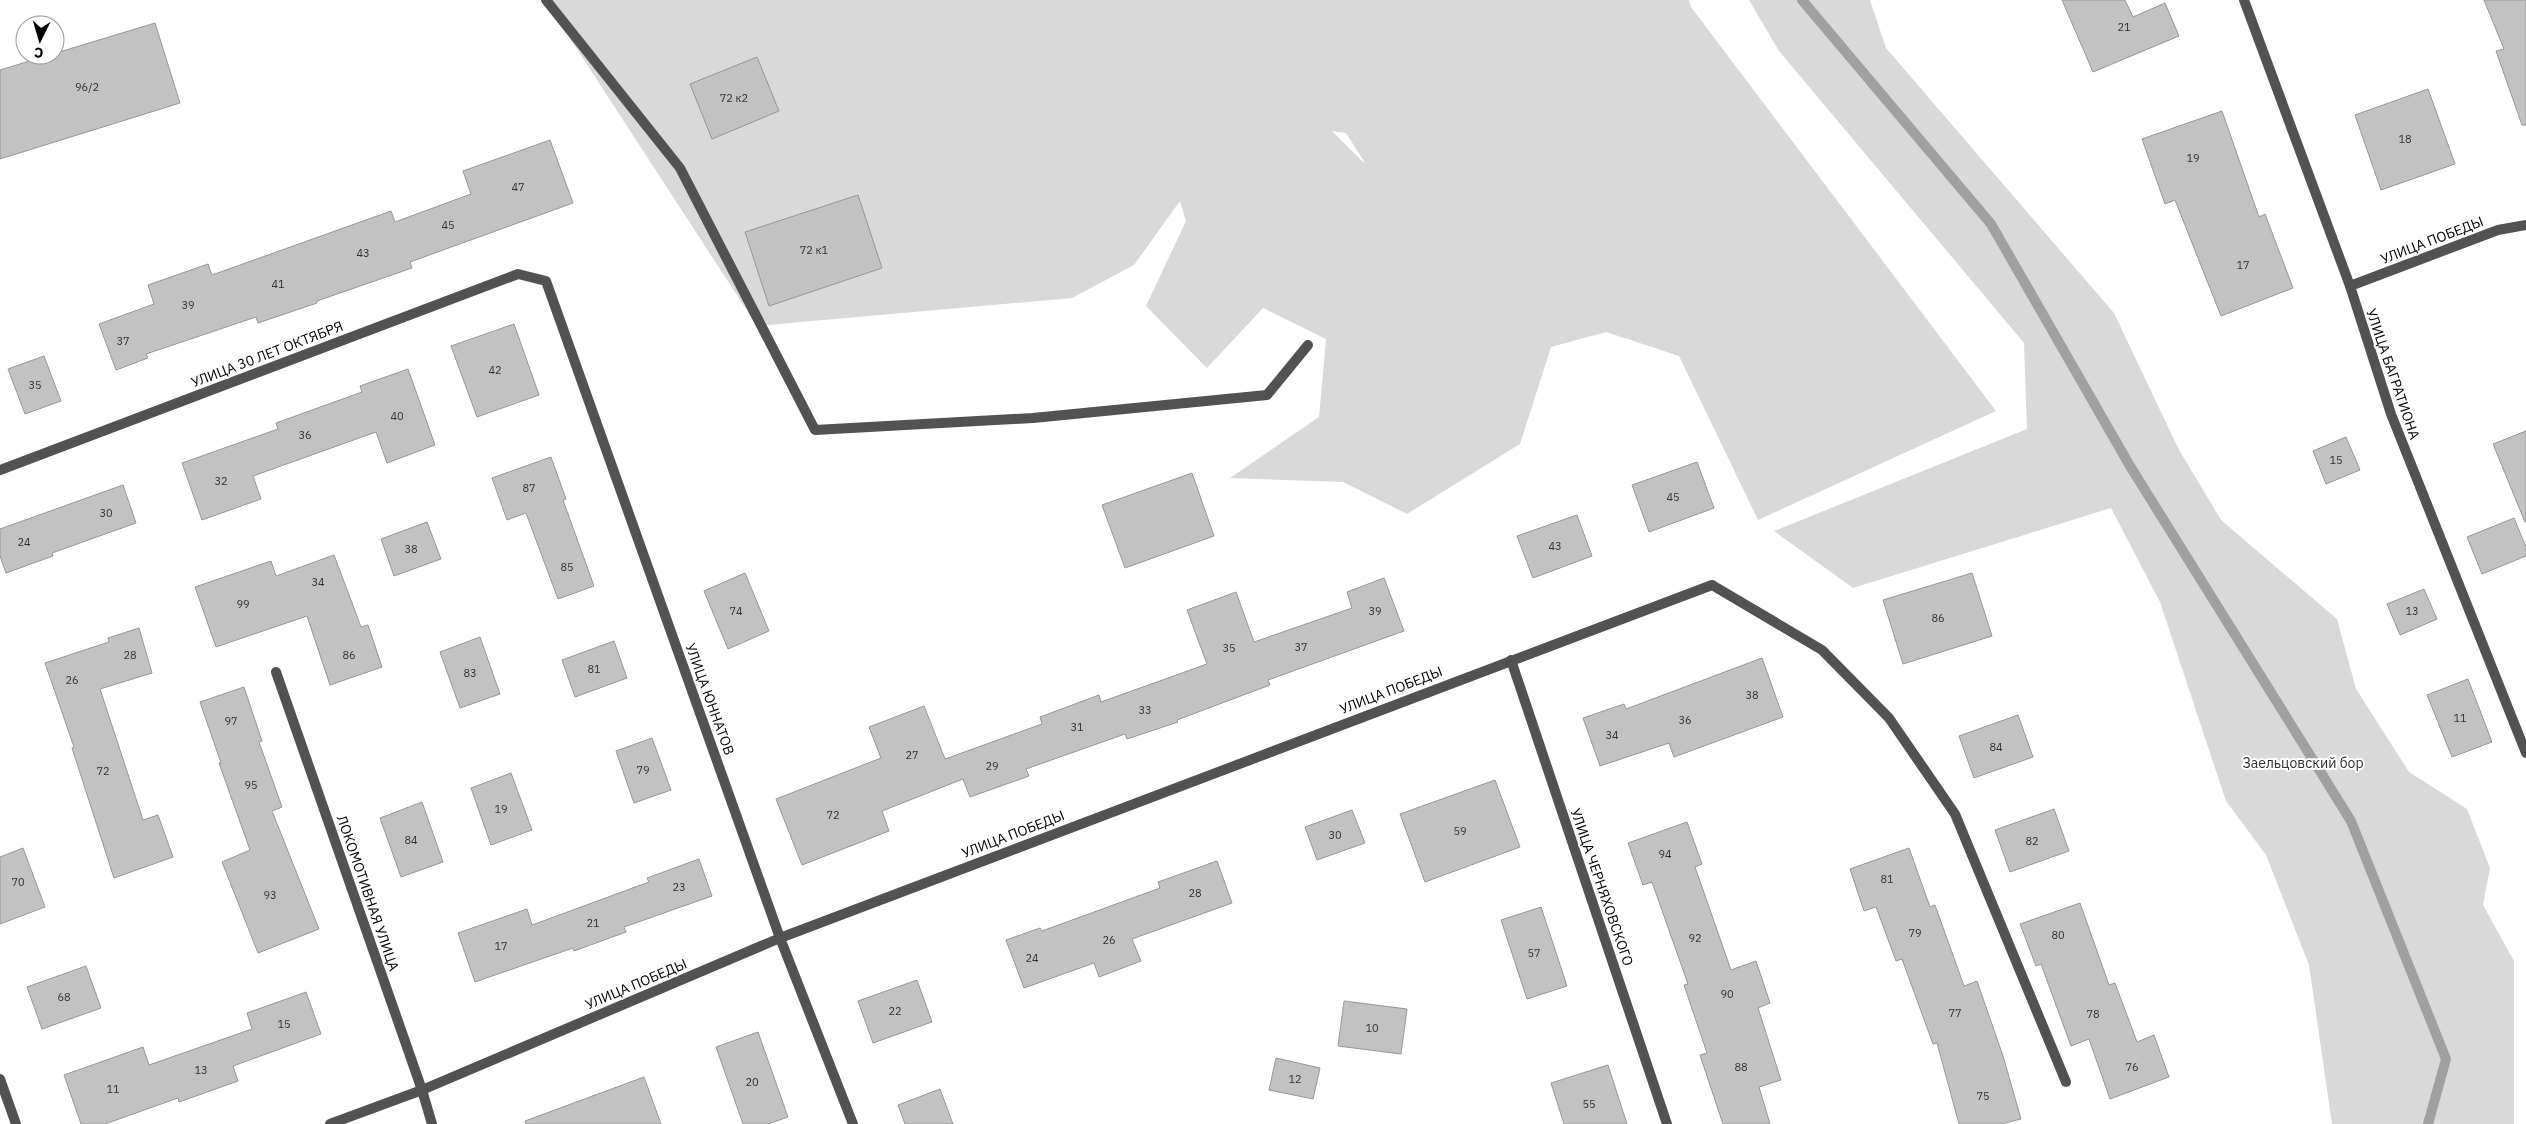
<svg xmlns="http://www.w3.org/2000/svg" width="2526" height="1124" font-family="'IBM Plex Sans',sans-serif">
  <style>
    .green { fill: #d9d9d9; fill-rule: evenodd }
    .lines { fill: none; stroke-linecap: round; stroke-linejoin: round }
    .stream { stroke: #a0a0a0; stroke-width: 10 }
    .building { fill: #c2c2c2; stroke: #969696 }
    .service { stroke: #525252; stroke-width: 10 }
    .minor { stroke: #525252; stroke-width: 10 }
    .labels { text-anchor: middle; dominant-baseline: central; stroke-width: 4; stroke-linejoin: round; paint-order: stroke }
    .number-label { font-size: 11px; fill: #303030 }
    .street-label { font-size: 14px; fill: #000; stroke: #fff }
    .park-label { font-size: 14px; fill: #303030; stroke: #fff }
  </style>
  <rect width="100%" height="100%" fill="#fff"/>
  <g class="green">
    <path d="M 545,0 L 1689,0 L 1691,7 L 1996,411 L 1758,520 L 1679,356 L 1606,332 L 1551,347 L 1520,444 L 1407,514 L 1343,482 L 1230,478 L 1319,417 L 1326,339 L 1263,308 L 1207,368 L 1146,306 L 1186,221 L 1180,201 L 1134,265 L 1072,298 L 757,326 ZM 1332,131 L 1346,133 L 1365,163 L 1363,162 Z"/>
    <path d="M 1749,0 L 1870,0 L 1886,48 L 2114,313 L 2179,450 L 2221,520 L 2337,619 L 2356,689 L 2409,772 L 2467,809 L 2490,868 L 2483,905 L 2514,961 L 2514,1124 L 2332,1124 L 2309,965 L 2266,855 L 2226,801 L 2160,602 L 2111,508 L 1853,588 L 1774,531 L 2027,429 L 2024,343 L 1779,51 Z"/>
  </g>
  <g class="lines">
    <path class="stream" d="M 1802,0 L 1991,224 L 2130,466 L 2351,821 L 2446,1059 L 2428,1124"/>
  </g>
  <g class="building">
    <path d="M 2062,0 L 2125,0 L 2133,17 L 2165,3 L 2179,36 L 2093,72 Z"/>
    <path d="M 2484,0 L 2526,0 L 2526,125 L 2522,125 L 2496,51 L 2504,49 Z"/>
    <path d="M 155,23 L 180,103 L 0,159 L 0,70 Z"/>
    <path d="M 757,57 L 779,111 L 712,139 L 690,84 Z"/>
    <path d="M 2428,89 L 2455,164 L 2381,190 L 2355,115 Z"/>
    <path d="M 2222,111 L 2259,217 L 2265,214 L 2293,288 L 2221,316 L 2175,200 L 2165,204 L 2142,139 Z"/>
    <path d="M 550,140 L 573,203 L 410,262 L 412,268 L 317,301 L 317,303 L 258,323 L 256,317 L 146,354 L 148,358 L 116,370 L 99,324 L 154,304 L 148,285 L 208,264 L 212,275 L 391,211 L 395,222 L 471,194 L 463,171 Z"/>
    <path d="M 858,195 L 882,268 L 769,306 L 745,232 Z"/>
    <path d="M 514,324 L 539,395 L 477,417 L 451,346 Z"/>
    <path d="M 44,356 L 61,401 L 25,414 L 8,369 Z"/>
    <path d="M 408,369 L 435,445 L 387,463 L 376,432 L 253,476 L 261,499 L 202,520 L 182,463 L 278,429 L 276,423 L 362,392 L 360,386 Z"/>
    <path d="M 2526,431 L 2526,522 L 2525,522 L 2493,444 Z"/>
    <path d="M 2346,437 L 2360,470 L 2326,484 L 2313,451 Z"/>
    <path d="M 551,457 L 566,499 L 563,500 L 594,586 L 558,599 L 526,513 L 507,520 L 492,478 Z"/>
    <path d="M 1697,462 L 1714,508 L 1649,532 L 1632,485 Z"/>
    <path d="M 1192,473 L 1214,536 L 1125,568 L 1102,505 Z"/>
    <path d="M 123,485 L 136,523 L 52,553 L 53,556 L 6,573 L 0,556 L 0,529 Z"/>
    <path d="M 1577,515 L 1592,556 L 1533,578 L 1517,536 Z"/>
    <path d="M 2514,518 L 2526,547 L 2526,556 L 2482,574 L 2467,537 Z"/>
    <path d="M 427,522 L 441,559 L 394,576 L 381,539 Z"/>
    <path d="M 334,555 L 361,627 L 368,625 L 382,667 L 330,685 L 307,616 L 216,647 L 195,587 L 271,561 L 276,576 Z"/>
    <path d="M 745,573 L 769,631 L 728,649 L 704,591 Z"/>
    <path d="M 1972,573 L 1992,636 L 1903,664 L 1883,600 Z"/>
    <path d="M 1384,578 L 1404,631 L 1268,680 L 1270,685 L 1177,720 L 1178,722 L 1127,739 L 1125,734 L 1026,769 L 1029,776 L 970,797 L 963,779 L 882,811 L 889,831 L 802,865 L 776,799 L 881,758 L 869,727 L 924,706 L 945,759 L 1042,724 L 1040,717 L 1099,695 L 1101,702 L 1207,664 L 1187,610 L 1236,592 L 1254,642 L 1352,608 L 1347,592 Z"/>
    <path d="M 2424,589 L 2437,619 L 2400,635 L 2387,604 Z"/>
    <path d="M 139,628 L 152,673 L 100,689 L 143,820 L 158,815 L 173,857 L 114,878 L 72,748 L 74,747 L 45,663 L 109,642 L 108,638 Z"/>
    <path d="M 480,637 L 500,694 L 460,708 L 440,652 Z"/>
    <path d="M 614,641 L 627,678 L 575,697 L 562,660 Z"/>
    <path d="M 1762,658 L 1783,717 L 1674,757 L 1669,743 L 1600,766 L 1583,718 L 1624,704 L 1626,709 Z"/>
    <path d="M 2468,679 L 2492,742 L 2452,757 L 2427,695 Z"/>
    <path d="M 244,687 L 262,741 L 259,742 L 282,807 L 272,811 L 319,929 L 258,953 L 222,862 L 250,850 L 219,763 L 221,763 L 200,702 Z"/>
    <path d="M 2018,715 L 2033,757 L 1974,778 L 1959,736 Z"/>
    <path d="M 652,738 L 671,790 L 634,803 L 616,751 Z"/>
    <path d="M 511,773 L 532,830 L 491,845 L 471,788 Z"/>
    <path d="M 1495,780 L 1520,847 L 1425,882 L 1400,814 Z"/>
    <path d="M 422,802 L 443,862 L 401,877 L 380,818 Z"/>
    <path d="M 2054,809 L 2069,851 L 2010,872 L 1995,830 Z"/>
    <path d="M 1352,810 L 1365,843 L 1317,860 L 1305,827 Z"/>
    <path d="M 1687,822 L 1702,864 L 1695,867 L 1731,970 L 1756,961 L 1770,1003 L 1758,1008 L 1781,1080 L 1759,1087 L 1770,1124 L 1723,1124 L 1700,1055 L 1707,1053 L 1684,985 L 1688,984 L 1652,882 L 1643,885 L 1628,843 Z"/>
    <path d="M 23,848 L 45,907 L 0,924 L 0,857 Z"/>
    <path d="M 1909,848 L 1930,907 L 1935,905 L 1964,986 L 1977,981 L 2003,1056 L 2021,1119 L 2001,1124 L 1959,1124 L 1937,1043 L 1933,1044 L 1902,959 L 1896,961 L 1876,907 L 1864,911 L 1850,869 Z"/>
    <path d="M 699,859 L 712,896 L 624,927 L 626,932 L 574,951 L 573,948 L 475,982 L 458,933 L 527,909 L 532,925 L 649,882 L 647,878 Z"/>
    <path d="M 1217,861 L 1232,903 L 1132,939 L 1141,961 L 1099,977 L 1094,963 L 1024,988 L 1006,940 L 1040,928 L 1042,931 L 1160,888 L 1158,882 Z"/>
    <path d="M 2080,903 L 2109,985 L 2115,983 L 2137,1042 L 2154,1035 L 2169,1077 L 2110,1099 L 2089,1039 L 2071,1046 L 2041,964 L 2036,966 L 2020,924 Z"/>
    <path d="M 1541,907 L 1567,986 L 1527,999 L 1501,920 Z"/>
    <path d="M 86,966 L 101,1008 L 42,1029 L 27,987 Z"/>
    <path d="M 917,980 L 932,1022 L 873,1043 L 858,1001 Z"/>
    <path d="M 306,992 L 321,1034 L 233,1066 L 238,1081 L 179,1102 L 178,1098 L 105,1124 L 81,1124 L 64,1075 L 143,1047 L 149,1065 L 252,1029 L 247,1013 Z"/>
    <path d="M 1344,1001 L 1407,1009 L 1401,1054 L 1338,1046 Z"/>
    <path d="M 758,1032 L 788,1117 L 768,1124 L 743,1124 L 716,1047 Z"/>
    <path d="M 1276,1058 L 1320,1068 L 1313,1099 L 1269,1090 Z"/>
    <path d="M 1608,1065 L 1627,1124 L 1564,1124 L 1551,1083 Z"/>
    <path d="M 644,1077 L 661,1124 L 526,1124 L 525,1121 Z"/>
    <path d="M 940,1089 L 953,1124 L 905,1124 L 898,1105 Z"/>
  </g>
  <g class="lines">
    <g class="service">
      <path d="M 546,0 L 680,168 L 815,430 L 1033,418 L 1267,395 L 1308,345"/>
      <path d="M 1712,585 L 1822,650 L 1889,718 L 1955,814 L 2066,1082"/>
    </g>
    <g class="minor">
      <path d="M 2244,0 L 2350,286 L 2391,414 L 2526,753"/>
      <path d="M 2350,286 L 2498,230 L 2526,225"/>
      <path d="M 0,470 L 518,274 L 546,281 L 780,938 L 853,1124"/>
      <path d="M 1511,660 L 1667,1124"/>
      <path d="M 276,672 L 422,1090 L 432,1124"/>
      <path d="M 0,1079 L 16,1124"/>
      <path d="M 330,1124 L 422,1090 L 780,938 L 1712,585"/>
    </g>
  </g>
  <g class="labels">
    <g class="number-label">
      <text x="2124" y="27">21</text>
      <text x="87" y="87">96/2</text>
      <text x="734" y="98">72 к2</text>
      <text x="2405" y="139">18</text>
      <text x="2193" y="158">19</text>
      <text x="518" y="187">47</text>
      <text x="448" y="225">45</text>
      <text x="814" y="250">72 к1</text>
      <text x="363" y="253">43</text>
      <text x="2243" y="265">17</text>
      <text x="278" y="284">41</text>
      <text x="188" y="305">39</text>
      <text x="123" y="341">37</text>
      <text x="495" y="370">42</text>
      <text x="35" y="385">35</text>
      <text x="397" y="416">40</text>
      <text x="305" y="435">36</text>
      <text x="2336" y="460">15</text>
      <text x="221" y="481">32</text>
      <text x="529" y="488">87</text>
      <text x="1673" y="497">45</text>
      <text x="106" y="513">30</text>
      <text x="24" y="542">24</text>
      <text x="1555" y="546">43</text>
      <text x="411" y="549">38</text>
      <text x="567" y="567">85</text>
      <text x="318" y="582">34</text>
      <text x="243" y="604">99</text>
      <text x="736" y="611">74</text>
      <text x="1375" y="611">39</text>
      <text x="2412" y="611">13</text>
      <text x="1938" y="618">86</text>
      <text x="1301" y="647">37</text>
      <text x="1229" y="648">35</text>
      <text x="130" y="655">28</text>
      <text x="349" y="655">86</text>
      <text x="594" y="669">81</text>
      <text x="470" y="673">83</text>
      <text x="72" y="680">26</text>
      <text x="1752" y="695">38</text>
      <text x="1145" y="710">33</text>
      <text x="2460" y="718">11</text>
      <text x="1685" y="720">36</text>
      <text x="231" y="721">97</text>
      <text x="1077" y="727">31</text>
      <text x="1612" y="735">34</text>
      <text x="1996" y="747">84</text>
      <text x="912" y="755">27</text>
      <text x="992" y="766">29</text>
      <text x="643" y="770">79</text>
      <text x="103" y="771">72</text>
      <text x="251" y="785">95</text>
      <text x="501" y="809">19</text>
      <text x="833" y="815">72</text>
      <text x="1460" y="831">59</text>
      <text x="1335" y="835">30</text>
      <text x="411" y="840">84</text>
      <text x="2032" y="841">82</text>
      <text x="1665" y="854">94</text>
      <text x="1887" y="879">81</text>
      <text x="18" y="882">70</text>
      <text x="679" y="887">23</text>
      <text x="1195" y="893">28</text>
      <text x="270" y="895">93</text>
      <text x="593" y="923">21</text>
      <text x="1915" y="933">79</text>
      <text x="2058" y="935">80</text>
      <text x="1695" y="938">92</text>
      <text x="1109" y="940">26</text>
      <text x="501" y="946">17</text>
      <text x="1534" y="953">57</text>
      <text x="1032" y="958">24</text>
      <text x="1727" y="994">90</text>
      <text x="64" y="997">68</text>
      <text x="895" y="1011">22</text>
      <text x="1955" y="1013">77</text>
      <text x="2093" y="1014">78</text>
      <text x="284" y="1024">15</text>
      <text x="1372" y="1028">10</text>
      <text x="1741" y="1067">88</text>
      <text x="2132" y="1067">76</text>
      <text x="201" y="1070">13</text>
      <text x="1295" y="1079">12</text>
      <text x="752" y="1082">20</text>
      <text x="113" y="1089">11</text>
      <text x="1983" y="1096">75</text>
      <text x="1589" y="1104">55</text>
    </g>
    <g class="street-label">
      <text transform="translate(2432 240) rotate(-21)">УЛИЦА ПОБЕДЫ</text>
      <text transform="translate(267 354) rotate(-21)">УЛИЦА 30 ЛЕТ ОКТЯБРЯ</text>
      <text transform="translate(2393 374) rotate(71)">УЛИЦА БАГРАТИОНА</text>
      <text transform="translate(1391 690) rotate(-21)">УЛИЦА ПОБЕДЫ</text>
      <text transform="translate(710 699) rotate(70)">УЛИЦА ЮННАТОВ</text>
      <text transform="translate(1013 834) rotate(-21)">УЛИЦА ПОБЕДЫ</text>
      <text transform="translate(1602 887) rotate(71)">УЛИЦА ЧЕРНЯХОВСКОГО</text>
      <text transform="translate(368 893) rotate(71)">ЛОКОМОТИВНАЯ УЛИЦА</text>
      <text transform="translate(636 984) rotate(-23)">УЛИЦА ПОБЕДЫ</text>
    </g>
    <g class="park-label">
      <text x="2303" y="763">Заельцовский бор</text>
    </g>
  </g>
  <g transform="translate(40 40) rotate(185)"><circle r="24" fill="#ffffff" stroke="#999999"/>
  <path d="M0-4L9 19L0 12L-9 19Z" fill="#000000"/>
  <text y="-8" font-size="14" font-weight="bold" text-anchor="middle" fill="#000000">С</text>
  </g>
</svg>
